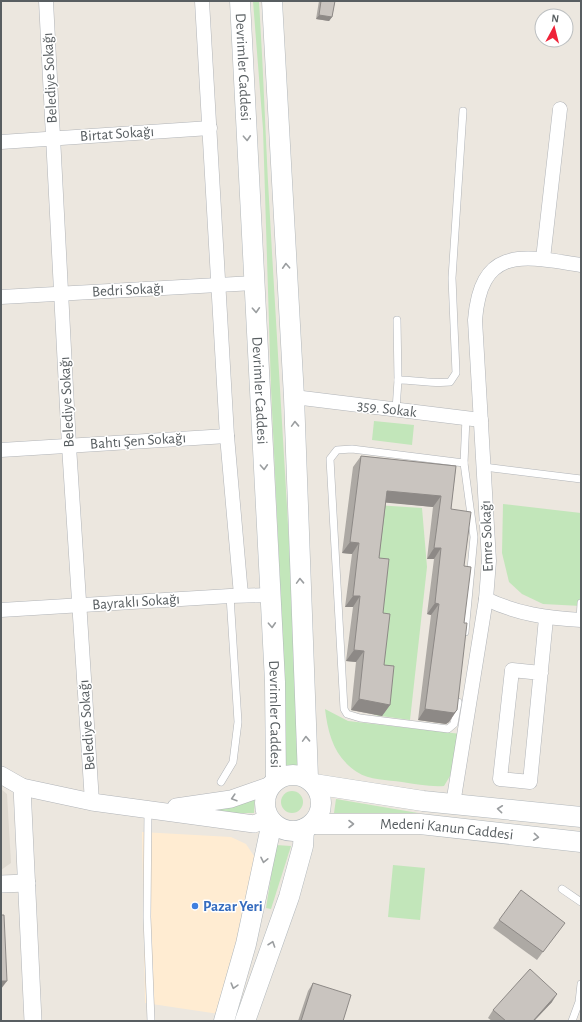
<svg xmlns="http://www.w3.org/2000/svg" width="582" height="1022" font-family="'Alegreya Sans',sans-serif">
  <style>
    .commercial { fill: #ffecd2 }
    .education { fill: #ded9d0 }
    .green { fill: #c2e6ba }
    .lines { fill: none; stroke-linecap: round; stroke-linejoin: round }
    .service-casing { stroke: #b1b4b8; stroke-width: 8 }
    .minor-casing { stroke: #b1b4b8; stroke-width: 15 }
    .tertiary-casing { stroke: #b1b4b8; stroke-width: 18 }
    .secondary-casing { stroke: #b1b7bb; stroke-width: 21 }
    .service { stroke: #fff; stroke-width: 7 }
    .minor { stroke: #fff; stroke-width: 14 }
    .tertiary { stroke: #fff; stroke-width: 17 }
    .secondary { stroke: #fff; stroke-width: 20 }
    .wall { fill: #ada9a4 }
    .shaded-wall { fill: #8d8986 }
    .building { fill: #c9c4bf; stroke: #8d8986 }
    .oneway { stroke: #9b9ea0 }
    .shop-dot { fill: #3f7fe0; stroke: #fff; stroke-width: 1.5 }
    .labels { text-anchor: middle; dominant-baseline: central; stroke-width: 3; stroke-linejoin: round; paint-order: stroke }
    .street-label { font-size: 15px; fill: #585e61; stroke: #fff }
    .shop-label { font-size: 15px; font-weight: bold; fill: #366cbe; stroke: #fff; text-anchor: start }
  </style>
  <rect width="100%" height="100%" fill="#ece7df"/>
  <path class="commercial" d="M 142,832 L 231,837 L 246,844 L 254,856 L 253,882 L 219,1014 L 145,1003 Z"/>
  <path class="education" d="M 1,789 L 7,794 L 11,863 L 1,870 Z"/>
  <g class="green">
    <path d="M 253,1 L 259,1 C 264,79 266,157 271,235 C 281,412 293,589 300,766 L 284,767 L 283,647 L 271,388 L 263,129 Z"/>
    <path d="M 374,421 L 414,425 L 412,445 L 372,440 Z"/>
    <path d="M 503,504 L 581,513 L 581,606 L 543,604 L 522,594 L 509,582 L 502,553 Z"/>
    <path d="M 376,505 L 422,508 L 427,567 L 410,720 L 374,715 Z"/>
    <path d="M 325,709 L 348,721 L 461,734 L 450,776 L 444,786 C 430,787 416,784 402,782 C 388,780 369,780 357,772 C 334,757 328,734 325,709 Z"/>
    <circle cx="292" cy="802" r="11"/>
    <path d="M 255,794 L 254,813 L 213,813 L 213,810 Z"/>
    <path d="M 336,799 L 418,813 L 334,813 Z"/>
    <path d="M 276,845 L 291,846 L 271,909 L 266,908 Z"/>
    <path d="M 393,865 L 425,868 L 420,920 L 388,917 Z"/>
  </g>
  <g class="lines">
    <defs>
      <g id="service">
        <path d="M 398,380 C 415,380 433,384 450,382 L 456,373 L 452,278 L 463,111"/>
        <path d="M 396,410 L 398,380 L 397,320"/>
        <path d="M 484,467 L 581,479"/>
        <path d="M 580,620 L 581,603"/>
        <path d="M 465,632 L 474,537 L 464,463 L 466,418"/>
        <path d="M 458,702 L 454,724 L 448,729 L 360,718 L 347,714 L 344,709 L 330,459 L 337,450 L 352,449 L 464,463"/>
        <path d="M 221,782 L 233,762 L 238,722 L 230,596"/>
        <path d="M 148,809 L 147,917 L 151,1021"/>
        <path d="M 562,889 L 581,902"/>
        <path d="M 572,1021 L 579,1002 L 581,984"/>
      </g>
      <g id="minor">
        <path d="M 46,1 L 69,446 L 92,802"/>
        <path d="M 202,1 L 227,436 L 241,595"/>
        <path d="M 1,142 L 210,128"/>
        <path d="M 543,259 L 560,109"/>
        <path d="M 1,297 L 254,283"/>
        <path d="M 294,397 L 481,420"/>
        <path d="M 1,450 L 227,436"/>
        <path d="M 486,599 C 518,614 546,618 581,620"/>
        <path d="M 1,610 L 230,596 L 271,595"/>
        <path d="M 541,673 L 512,670 L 500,779 L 530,782 C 535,728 541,673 546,618"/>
        <path d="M 453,804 L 486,599 L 489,561 L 475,320 C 481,245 523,256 581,265"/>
      </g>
      <g id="tertiary">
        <path d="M 1,775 L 22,787 L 92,802 L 254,824 L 269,818"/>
        <path d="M 22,787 L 33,1021"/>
        <path d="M 176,807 L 231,799 L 271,785"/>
        <path d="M 1,884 L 27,883"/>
      </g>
      <g id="secondary">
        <path id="s1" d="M 240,1 L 275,682 L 276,779"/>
        <path d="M 272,1 L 294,397 L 308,778"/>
        <circle cx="293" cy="803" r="28"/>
        <path d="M 314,784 L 423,801 L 581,817"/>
        <path id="s2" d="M 312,824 L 420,824 L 581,842"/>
        <path d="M 224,1021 L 246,944 L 272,822"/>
        <path d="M 245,1021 L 289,897 L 303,846 L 304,829"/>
      </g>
    </defs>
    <use href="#service" class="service-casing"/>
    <use href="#minor" class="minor-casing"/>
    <use href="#tertiary" class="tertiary-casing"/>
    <use href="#secondary" class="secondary-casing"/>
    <use href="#service" class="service"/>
    <use href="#minor" class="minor"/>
    <use href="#tertiary" class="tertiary"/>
    <use href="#secondary" class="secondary"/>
  </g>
  <g class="wall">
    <path d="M 319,1 L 335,1 L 332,17 L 329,21 L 316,19 Z"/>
    <path d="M 361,456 L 456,466 L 451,509 L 464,566 L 464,623 L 457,710 L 449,722 L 446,724 L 418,720 L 431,615 L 427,614 L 434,559 L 427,559 L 433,507 L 386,502 L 379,558 L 383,613 L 384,665 L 390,705 L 382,716 L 351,710 L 356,662 L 346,661 L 353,607 L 345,607 L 352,554 L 342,553 L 353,467 Z"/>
    <path d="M 499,920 L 559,930 L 537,960 L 493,928 Z"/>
    <path d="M 313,983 L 343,1021 L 298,1021 L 308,991 Z"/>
    <path d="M 552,1002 L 534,1021 L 492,1021 L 488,1018 L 493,1010 Z"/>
  </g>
  <g class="shaded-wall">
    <path d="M 319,15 L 332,17 L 329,21 L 316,19 Z"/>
    <path d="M 387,491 L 441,496 L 433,507 L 379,502 Z"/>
    <path d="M 350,542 L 359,543 L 352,554 L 342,553 Z"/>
    <path d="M 434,548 L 441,548 L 434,559 L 427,559 Z"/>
    <path d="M 353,596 L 360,596 L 353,607 L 345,607 Z"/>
    <path d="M 435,603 L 439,604 L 431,615 L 427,614 Z"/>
    <path d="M 354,650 L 364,651 L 356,662 L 346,661 Z"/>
    <path d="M 359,699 L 390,705 L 382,716 L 351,710 Z"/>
    <path d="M 425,709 L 457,710 L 449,722 L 446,724 L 418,720 Z"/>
    <path d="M 1,981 L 7,981 L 1,989 Z"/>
    <path d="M 557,994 L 552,1002 L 534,1021 L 533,1021 Z"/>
  </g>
  <g class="building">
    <path d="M 321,1 L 335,1 L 332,17 L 319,15 Z"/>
    <path d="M 361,456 L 456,466 L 451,509 L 471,512 L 464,566 L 471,567 L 464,623 L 467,623 L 457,710 L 454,713 L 425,709 L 439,604 L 435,603 L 441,548 L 434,548 L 441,496 L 387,491 L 379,558 L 389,559 L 383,613 L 390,614 L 384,665 L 394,666 L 390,705 L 359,699 L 364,651 L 354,650 L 360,596 L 353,596 L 359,543 L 350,542 Z"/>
    <path d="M 521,890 L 565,923 L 543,952 L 499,920 Z"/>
    <path d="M 1,915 L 4,915 L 7,981 L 1,981 Z"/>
    <path d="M 530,969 L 557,994 L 533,1021 L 506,1021 L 493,1010 Z"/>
    <path d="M 313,983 L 351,995 L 343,1021 L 301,1021 Z"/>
  </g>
  <defs><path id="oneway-chevron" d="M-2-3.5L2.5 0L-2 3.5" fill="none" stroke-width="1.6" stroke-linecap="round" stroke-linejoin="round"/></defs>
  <g class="oneway">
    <use href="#oneway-chevron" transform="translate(247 138) rotate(87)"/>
    <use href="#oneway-chevron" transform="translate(286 266) rotate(-93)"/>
    <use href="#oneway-chevron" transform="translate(256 310) rotate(87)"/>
    <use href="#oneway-chevron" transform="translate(295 424) rotate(-92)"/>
    <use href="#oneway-chevron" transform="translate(264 467) rotate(87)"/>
    <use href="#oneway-chevron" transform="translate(300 581) rotate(-92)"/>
    <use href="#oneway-chevron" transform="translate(272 625) rotate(87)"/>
    <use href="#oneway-chevron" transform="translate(306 739) rotate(-92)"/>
    <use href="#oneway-chevron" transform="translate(234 798) rotate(163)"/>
    <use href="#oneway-chevron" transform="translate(500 809) rotate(-174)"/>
    <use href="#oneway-chevron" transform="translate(351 824)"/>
    <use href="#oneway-chevron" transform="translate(536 837) rotate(6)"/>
    <use href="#oneway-chevron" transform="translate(264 860) rotate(102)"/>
    <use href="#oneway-chevron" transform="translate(272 944) rotate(-71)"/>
    <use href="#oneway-chevron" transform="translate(234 986) rotate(106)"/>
  </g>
  <circle class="shop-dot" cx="195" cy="906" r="4"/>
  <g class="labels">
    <g class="street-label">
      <text stroke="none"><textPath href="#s1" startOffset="66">Devrimler Caddesi</textPath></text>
      <text transform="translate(50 78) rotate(-93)">Belediye Sokağı</text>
      <text transform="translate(117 134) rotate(-4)">Birtat Sokağı</text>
      <text transform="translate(128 290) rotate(-3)">Bedri Sokağı</text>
      <text stroke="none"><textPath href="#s1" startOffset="390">Devrimler Caddesi</textPath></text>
      <text transform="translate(67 402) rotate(-93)">Belediye Sokağı</text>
      <text transform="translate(387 409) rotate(7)">359. Sokak</text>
      <text transform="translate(138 441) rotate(-4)">Bahtı Şen Sokağı</text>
      <text transform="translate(487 536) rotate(-92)">Emre Sokağı</text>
      <text transform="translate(136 602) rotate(-4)">Bayraklı Sokağı</text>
      <text stroke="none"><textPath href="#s1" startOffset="714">Devrimler Caddesi</textPath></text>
      <text transform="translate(87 725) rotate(-94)">Belediye Sokağı</text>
      <text stroke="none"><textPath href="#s2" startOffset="135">Medeni Kanun Caddesi</textPath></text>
    </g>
    <g class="shop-label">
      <text x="203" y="906">Pazar Yeri</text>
    </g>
  </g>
  <rect width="582" height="1022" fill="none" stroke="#585e61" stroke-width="4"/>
  <g transform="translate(554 28) rotate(7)"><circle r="19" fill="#ffffff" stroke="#bcbfc0"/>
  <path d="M0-3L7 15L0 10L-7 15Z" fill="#ef2338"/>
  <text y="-6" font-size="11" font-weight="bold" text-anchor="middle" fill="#585e61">N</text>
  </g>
</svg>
